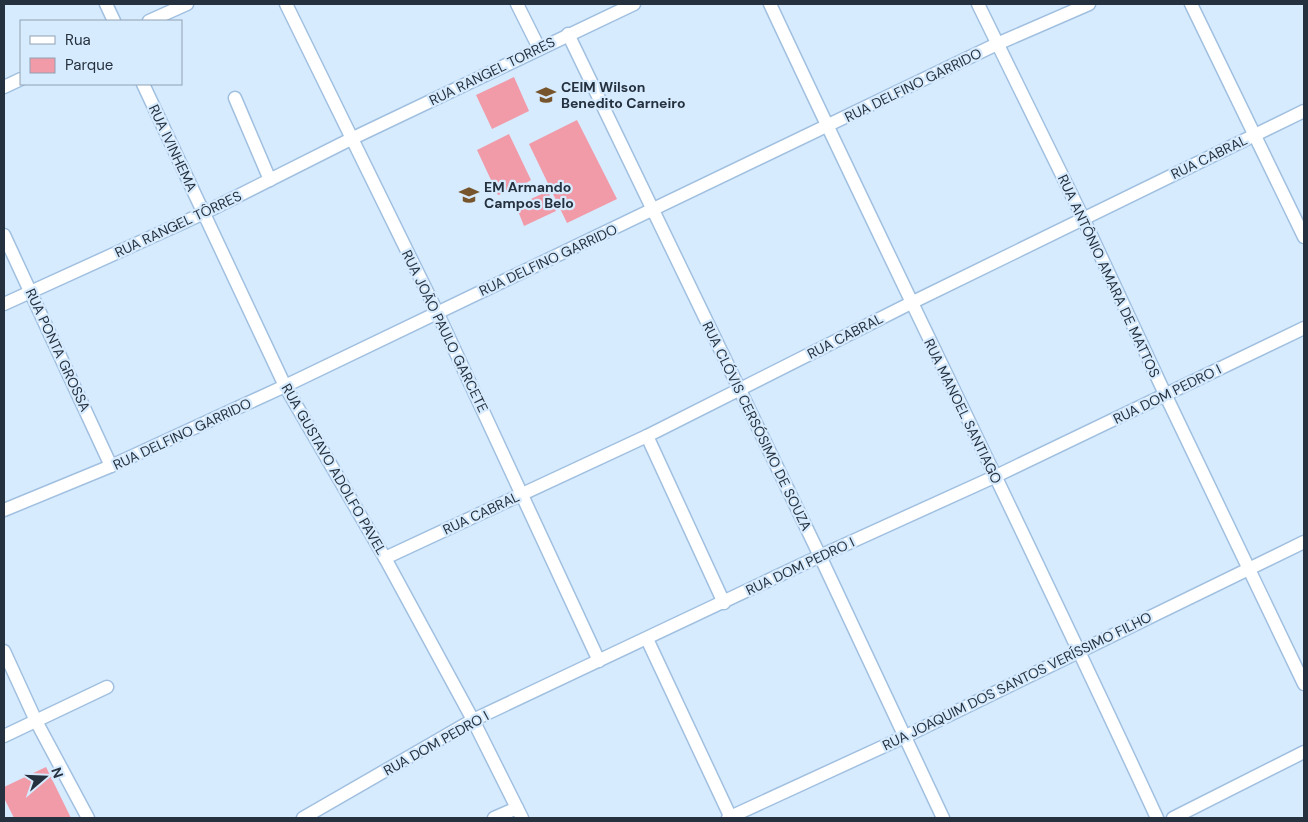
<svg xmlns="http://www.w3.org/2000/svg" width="1308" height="822" font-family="'DM Sans',sans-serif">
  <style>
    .green { fill: #f19aa8 }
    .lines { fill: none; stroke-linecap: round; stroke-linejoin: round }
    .minor-casing { stroke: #a1c0e0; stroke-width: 15 }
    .minor { stroke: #fff; stroke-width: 12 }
    .labels { text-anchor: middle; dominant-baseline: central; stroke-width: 4.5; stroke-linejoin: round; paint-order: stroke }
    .street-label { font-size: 14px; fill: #25313e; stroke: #d7ebff }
    .poi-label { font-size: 14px; font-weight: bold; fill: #25313e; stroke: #d7ebff; text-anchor: start }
  </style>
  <rect width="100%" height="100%" fill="#d7ebff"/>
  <g class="green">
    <path d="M 514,77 L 529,111 L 492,129 L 476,95 Z"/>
    <path d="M 577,120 L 617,199 L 567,223 L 529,144 Z"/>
    <path d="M 509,134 L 531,180 L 515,190 L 498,195 L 477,150 Z"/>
    <path d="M 548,191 L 556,211 L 524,226 L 516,206 Z"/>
    <path d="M 46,767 L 71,818 L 14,818 L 4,798 L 4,787 Z"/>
  </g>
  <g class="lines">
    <defs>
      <g id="minor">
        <path d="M 106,4 L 114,21"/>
        <path d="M 286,4 L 437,312 L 599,661"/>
        <path d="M 517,4 L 539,48"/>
        <path d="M 770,4 C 897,276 1031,545 1157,818"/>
        <path d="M 978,4 L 1083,218 L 1165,394 L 1304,684"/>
        <path d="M 1191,4 L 1304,237"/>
        <path d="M 149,21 L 187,4"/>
        <path d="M 568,34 L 820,556 L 943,818"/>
        <path d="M 143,84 L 285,386 L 385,558 L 473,720 L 522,818"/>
        <path d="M 4,87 L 21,79"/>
        <path d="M 235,98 L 270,180"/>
        <path d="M 4,235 L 111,466"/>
        <path d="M 4,304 L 204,213 L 351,139 L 634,4"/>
        <path d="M 647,436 L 724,603"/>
        <path d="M 4,510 L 111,466 L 285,386 L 997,44 L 1089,4"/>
        <path d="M 385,558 L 647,436 L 911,303 L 1304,111"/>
        <path d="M 647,639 L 731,818"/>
        <path d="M 4,651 L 36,721 L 88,818"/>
        <path d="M 4,736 L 107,687"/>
        <path d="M 303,818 L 473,720 L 820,556 L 994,477 L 1304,328"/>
        <path d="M 494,818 L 517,808"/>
        <path d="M 728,818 L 904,737 L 1304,542"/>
        <path d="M 1173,818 L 1304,752"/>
      </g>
    </defs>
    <use href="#minor" class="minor-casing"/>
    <use href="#minor" class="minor"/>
  </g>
  <defs>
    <symbol id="school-bare" viewBox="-9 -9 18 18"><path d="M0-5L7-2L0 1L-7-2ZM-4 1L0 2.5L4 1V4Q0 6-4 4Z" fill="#77552c" stroke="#d7ebff" stroke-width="2.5" paint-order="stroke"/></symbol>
  </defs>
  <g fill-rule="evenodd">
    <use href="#school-bare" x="532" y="81" width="28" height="28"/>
    <use href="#school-bare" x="455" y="181" width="28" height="28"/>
  </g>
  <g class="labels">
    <g class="street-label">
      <text transform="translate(492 71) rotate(-26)">RUA RANGEL TORRES</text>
      <text transform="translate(913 85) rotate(-26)">RUA DELFINO GARRIDO</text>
      <text transform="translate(173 148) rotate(65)">RUA IVINHEMA</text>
      <text transform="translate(1209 157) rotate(-26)">RUA CABRAL</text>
      <text transform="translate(178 224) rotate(-25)">RUA RANGEL TÔRRES</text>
      <text transform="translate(548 260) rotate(-25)">RUA DELFINO GARRIDO</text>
      <text transform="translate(1109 276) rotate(65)">RUA ANTÔNIO AMARA DE MATTOS</text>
      <text transform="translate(445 331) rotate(64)">RUA JOÃO PAULO GARCETE</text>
      <text transform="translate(845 336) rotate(-27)">RUA CABRAL</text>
      <text transform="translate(58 350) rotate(65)">RUA PONTA GROSSA</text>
      <text transform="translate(1167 394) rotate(-26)">RUA DOM PEDRO I</text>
      <text transform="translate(963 411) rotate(64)">RUA MANOEL SANTIAGO</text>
      <text transform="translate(757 426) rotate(64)">RUA CLÓVIS CERSÓSIMO DE SOUZA</text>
      <text transform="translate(182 434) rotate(-25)">RUA DELFINO GARRIDO</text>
      <text transform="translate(334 469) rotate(60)">RUA GUSTAVO ADOLFO PAVEL</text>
      <text transform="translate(481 513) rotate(-25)">RUA CABRAL</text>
      <text transform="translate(800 566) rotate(-25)">RUA DOM PEDRO I</text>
      <text transform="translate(1017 681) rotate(-26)">RUA JOAQUIM DOS SANTOS VERÍSSIMO FILHO</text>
      <text transform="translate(436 743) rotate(-29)">RUA DOM PEDRO I</text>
    </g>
    <g class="poi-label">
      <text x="561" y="87">CEIM Wilson<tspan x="561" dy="16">Benedito Carneiro</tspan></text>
      <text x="484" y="187">EM Armando<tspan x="484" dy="16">Campos Belo</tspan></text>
    </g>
  </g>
  <rect width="1308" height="822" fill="none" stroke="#25313e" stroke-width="10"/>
  <rect x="20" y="20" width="162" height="65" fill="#d7ebff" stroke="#90a1b2"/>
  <rect x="30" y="36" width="25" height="8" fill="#ffffff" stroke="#90a1b2"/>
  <text x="65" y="45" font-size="15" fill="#25313e">Rua</text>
  <rect x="30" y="58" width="25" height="15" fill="#f19aa8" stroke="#90a1b2"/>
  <text x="65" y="70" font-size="15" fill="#25313e">Parque</text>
  <g transform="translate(45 777) rotate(71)" stroke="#d7ebff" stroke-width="4" paint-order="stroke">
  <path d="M0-4L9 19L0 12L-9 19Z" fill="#25313e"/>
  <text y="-8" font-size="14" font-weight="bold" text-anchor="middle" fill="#25313e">N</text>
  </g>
</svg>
